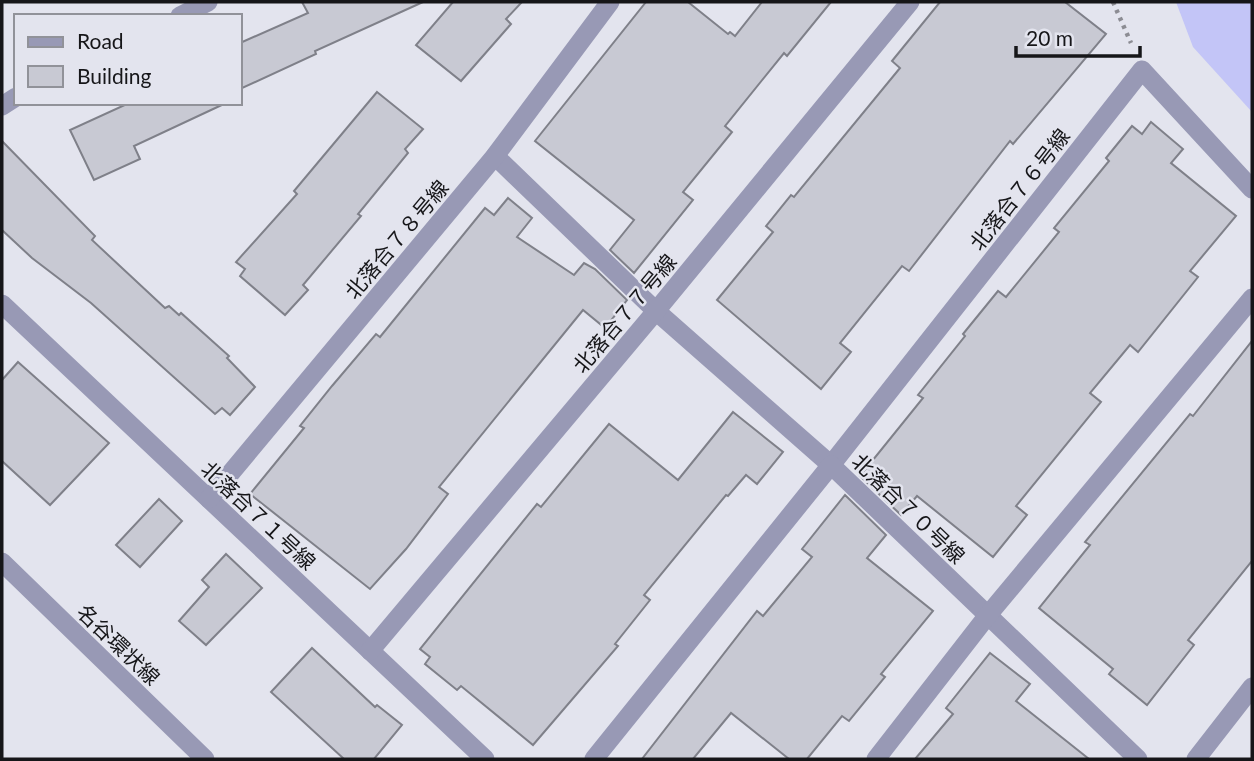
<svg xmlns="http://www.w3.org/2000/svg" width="1254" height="761" font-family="Lato,'Noto Sans JP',sans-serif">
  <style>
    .green { fill: #c3c5f7 }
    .building { fill: #c8c9d3; stroke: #7f8089; stroke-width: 2 }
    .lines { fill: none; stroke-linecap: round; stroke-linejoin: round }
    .path { stroke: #8c8c93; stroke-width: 4.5; stroke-dasharray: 3.5 5; stroke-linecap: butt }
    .minor { stroke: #9899b5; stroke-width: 19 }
    .tertiary { stroke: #9899b5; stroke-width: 19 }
    .labels { text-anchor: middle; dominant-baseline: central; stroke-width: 5; stroke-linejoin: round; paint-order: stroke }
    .street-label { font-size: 21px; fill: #161619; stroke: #e3e4ee }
  </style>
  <rect width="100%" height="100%" fill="#e3e4ee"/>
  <path class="green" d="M 1176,2 L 1252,2 L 1252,112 L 1193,47 Z"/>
  <g class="building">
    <path d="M 302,2 L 423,2 L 315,51 L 316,54 L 240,89 L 240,43 L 308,13 Z"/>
    <path d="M 453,2 L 522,2 L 506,19 L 511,24 L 461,81 L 416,45 Z"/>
    <path d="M 646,2 L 688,2 L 728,34 L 730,32 L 735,36 L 762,2 L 831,2 L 787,56 L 784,53 L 725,126 L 732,132 L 683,192 L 693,200 L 634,273 L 610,250 L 634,220 L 535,141 Z"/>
    <path d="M 940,2 L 1065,2 L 1106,34 L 1013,144 L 1010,141 L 909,271 L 902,266 L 840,343 L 851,352 L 821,389 L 717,300 L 773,232 L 766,226 L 791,195 L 794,197 L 900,68 L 892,61 Z"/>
    <path d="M 377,92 L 423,129 L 405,149 L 408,153 L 358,214 L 361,216 L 303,285 L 308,290 L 285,315 L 240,276 L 245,269 L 236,262 L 297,194 L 294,191 Z"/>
    <path d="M 129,103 L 226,103 L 134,146 L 140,159 L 94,180 L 70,130 Z"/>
    <path d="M 1151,122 L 1183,149 L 1171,163 L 1236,216 L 1190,271 L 1198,277 L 1138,352 L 1130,345 L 1090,393 L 1101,402 L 1016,506 L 1027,515 L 993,557 L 917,496 L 901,515 L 860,476 L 923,398 L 918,395 L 965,336 L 963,334 L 998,291 L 1006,297 L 1059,232 L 1054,228 L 1109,161 L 1106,158 L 1132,126 L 1142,134 Z"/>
    <path d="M 2,141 L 95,236 L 92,240 L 165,308 L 169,306 L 179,315 L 181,313 L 229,356 L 227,358 L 255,387 L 230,415 L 222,408 L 215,414 L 91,303 L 32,258 L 2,230 Z"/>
    <path d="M 508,198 L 532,218 L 517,237 L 574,275 L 584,263 L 595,269 L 627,300 L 605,328 L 583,310 L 439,487 L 448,494 L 406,549 L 370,589 L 250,494 L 304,428 L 300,426 L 332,386 L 376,334 L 380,337 L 485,208 L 494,215 Z"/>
    <path d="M 1252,341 L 1252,561 L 1188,640 L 1194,645 L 1147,705 L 1109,674 L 1113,669 L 1039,608 L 1090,545 L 1085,542 L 1190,414 L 1193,416 Z"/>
    <path d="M 18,362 L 109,443 L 50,505 L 2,461 L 2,380 Z"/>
    <path d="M 733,412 L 783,452 L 757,484 L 746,475 L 728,496 L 726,495 L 644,595 L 650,600 L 615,644 L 618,646 L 533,745 L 461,686 L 457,690 L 425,664 L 430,657 L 420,649 L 537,504 L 541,507 L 609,424 L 678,480 Z"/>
    <path d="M 845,495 L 886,535 L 867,558 L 933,611 L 881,674 L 885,677 L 849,721 L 842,716 L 807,759 L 789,759 L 731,713 L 693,759 L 642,759 L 757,611 L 763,616 L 812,557 L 802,549 Z"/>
    <path d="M 159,499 L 182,521 L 140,567 L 116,545 Z"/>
    <path d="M 226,554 L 262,588 L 206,645 L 179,621 L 209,587 L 202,580 Z"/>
    <path d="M 312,648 L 375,707 L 377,705 L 402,725 L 374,759 L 344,759 L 271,692 Z"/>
    <path d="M 990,653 L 1030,684 L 1016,701 L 1089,759 L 915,759 L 953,714 L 946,708 Z"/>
  </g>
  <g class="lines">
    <path class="path" d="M 1113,2 L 1131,43"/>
    <g class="minor">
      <path d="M 180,16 L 208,2"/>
      <path d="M 2,106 L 16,97"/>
      <path d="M 495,156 L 656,311 L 831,465 L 1142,70 L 1252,189"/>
      <path d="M 2,304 L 485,759"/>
      <path d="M 209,499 L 495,156 L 610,2"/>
      <path d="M 370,651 L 656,311 L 910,2"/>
      <path d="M 594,759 L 831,465 L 1138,759"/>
      <path d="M 876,759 L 988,615 L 1252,298"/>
      <path d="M 1196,759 L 1252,687"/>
    </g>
    <path class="tertiary" d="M 2,562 L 205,759"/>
  </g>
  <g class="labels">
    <g class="street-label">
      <text transform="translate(1019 189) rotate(-52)">北落合７６号線</text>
      <text transform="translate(396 239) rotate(-50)">北落合７８号線</text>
      <text transform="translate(624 313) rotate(-50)">北落合７７号線</text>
      <text transform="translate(909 508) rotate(44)">北落合７０号線</text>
      <text transform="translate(259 515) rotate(43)">北落合７１号線</text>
      <text transform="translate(119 644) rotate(44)">名谷環状線</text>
    </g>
  </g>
  <rect width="1254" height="761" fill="none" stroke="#161619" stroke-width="7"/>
  <rect x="14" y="14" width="228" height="91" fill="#e3e4ee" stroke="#919299" stroke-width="2"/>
  <rect x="28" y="37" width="35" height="10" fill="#9899b5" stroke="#919299" stroke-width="2"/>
  <text x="77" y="49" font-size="21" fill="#161619">Road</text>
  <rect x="28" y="66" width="35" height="21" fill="#c8c9d3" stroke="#919299" stroke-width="2"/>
  <text x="77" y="84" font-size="21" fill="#161619">Building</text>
  <path d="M1016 46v10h124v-10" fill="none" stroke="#161619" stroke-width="3.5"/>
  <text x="1026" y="46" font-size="21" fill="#161619" stroke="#e3e4ee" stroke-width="5" paint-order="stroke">20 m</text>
</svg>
